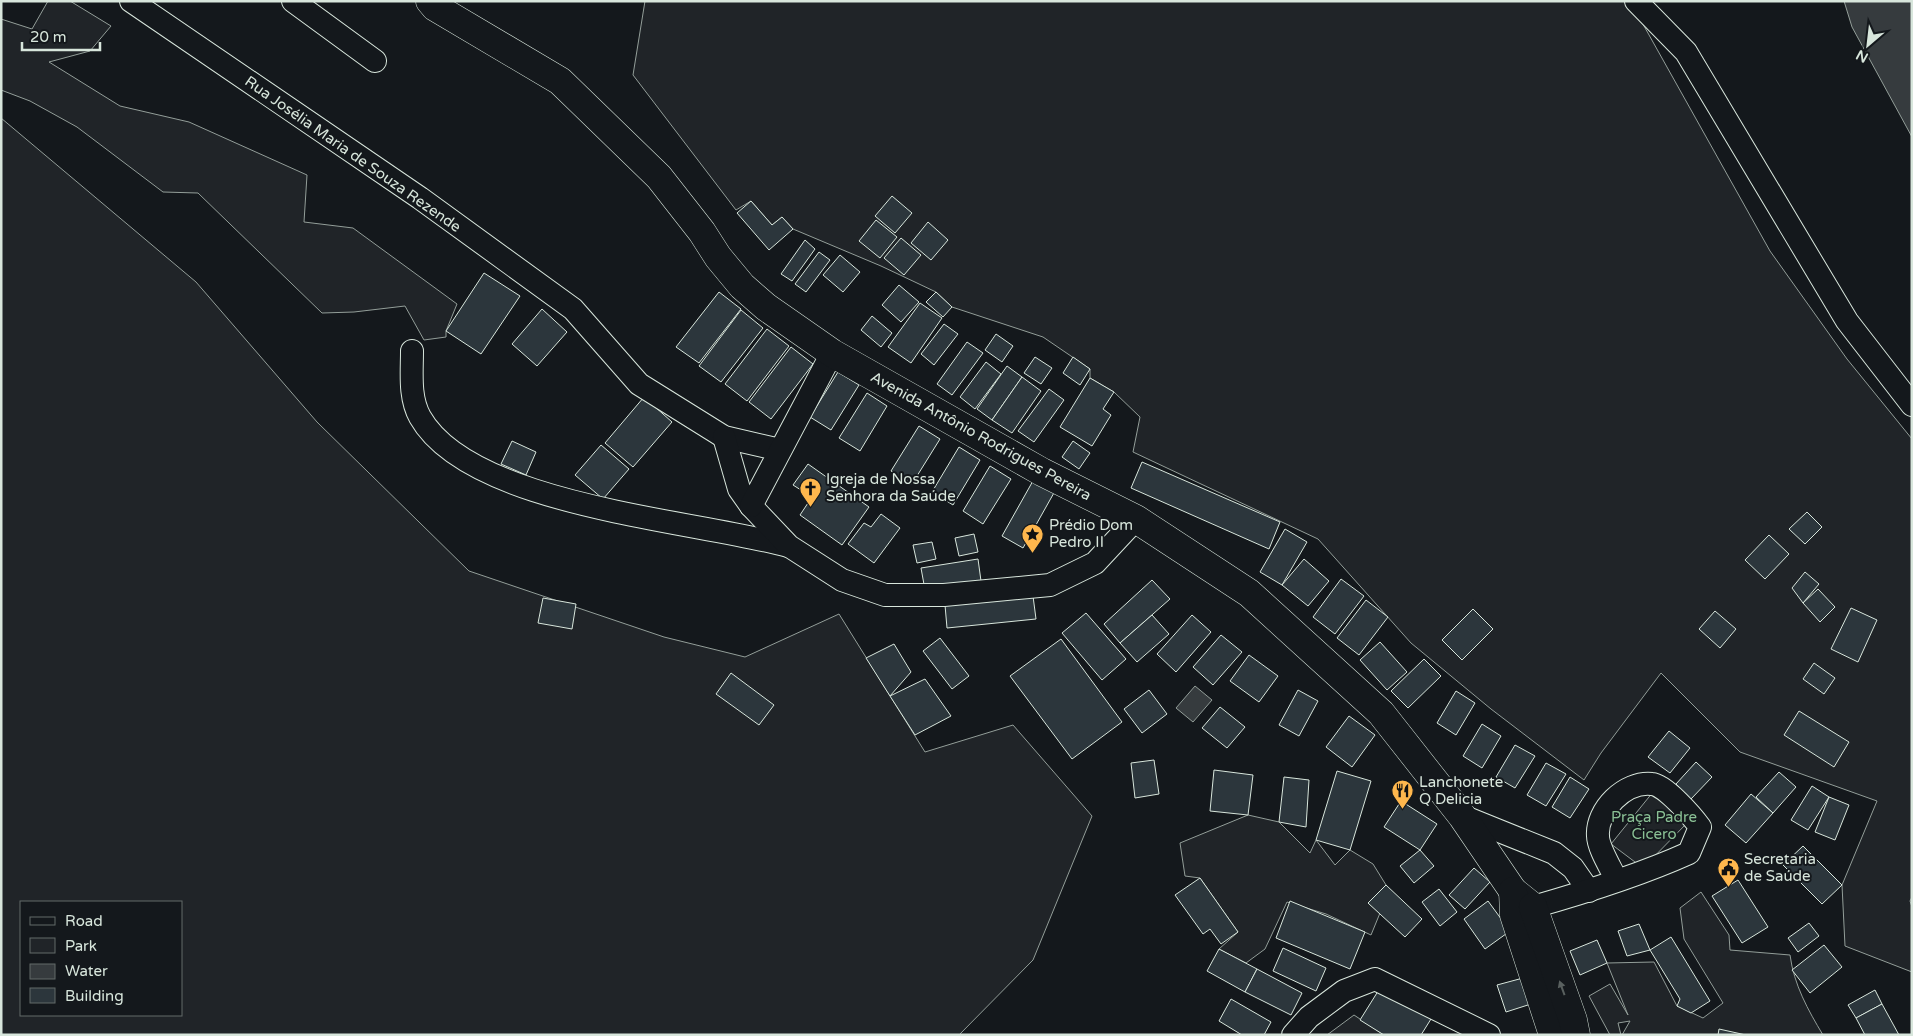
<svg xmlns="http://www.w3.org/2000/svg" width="1913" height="1036" font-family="'Varela Round',sans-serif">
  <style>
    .green { fill: #202428; stroke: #939e99; fill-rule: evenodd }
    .water { fill: #363b3e; stroke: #939e99 }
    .building { fill: #2c363c; stroke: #d8e6dc }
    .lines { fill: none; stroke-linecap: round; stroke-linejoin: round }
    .street-casing { stroke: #d8e6dc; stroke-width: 24 }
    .secondary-casing { stroke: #d8e6dc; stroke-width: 29 }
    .street { stroke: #14181c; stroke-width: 22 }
    .secondary { stroke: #14181c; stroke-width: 28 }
    .oneway { fill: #59605f }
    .labels { text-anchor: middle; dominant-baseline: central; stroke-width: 4; stroke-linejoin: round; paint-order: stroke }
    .street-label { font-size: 15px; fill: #d8e6dc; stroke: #14181c }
    .poi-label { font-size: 15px; fill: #d8e6dc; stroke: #14181c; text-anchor: start }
    .park-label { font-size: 15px; fill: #8ac095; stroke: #14181c }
  </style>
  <rect width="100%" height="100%" fill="#14181c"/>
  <g class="green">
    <path d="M 48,1 L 70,1 L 111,26 L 90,51 L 49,62 L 120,106 L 189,122 L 307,175 L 304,222 L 353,228 L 457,304 L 446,331 L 446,337 L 424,340 L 405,306 L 354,312 L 322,313 L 198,193 L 163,192 L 77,127 L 30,101 L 1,90 L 1,19 L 32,29 Z"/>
    <path d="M 645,1 L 1630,1 L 1770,251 L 1847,359 L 1912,439 L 1912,897 L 1910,901 L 1912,907 L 1912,972 L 1845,946 L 1842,885 L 1877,801 L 1740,752 L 1661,673 L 1601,753 L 1584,780 L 1491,709 L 1411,643 L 1318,539 L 1133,452 L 1140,417 L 1114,392 L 1090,378 L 1090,369 L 1043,337 L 952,307 L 936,292 L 881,266 L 793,229 L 782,217 L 772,225 L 751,201 L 736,210 L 633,75 Z"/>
    <path d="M 1,118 L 196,282 L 317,422 L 469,571 L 664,637 L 745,657 L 839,614 L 925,752 L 1013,725 L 1092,816 L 1033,960 L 959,1035 L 1,1035 ZM 21,902 L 181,902 L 181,1015 L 21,1015 Z"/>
    <path d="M 1653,792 L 1688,822 L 1643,868 L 1611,844 Z"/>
    <path d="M 1248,815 L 1279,822 L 1310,853 L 1316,840 L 1335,865 L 1350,850 L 1373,864 L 1386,885 L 1368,903 L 1380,913 L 1371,935 L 1326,914 L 1287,902 L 1265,949 L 1246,963 L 1219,949 L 1238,932 L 1200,878 L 1185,876 L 1180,843 Z"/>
    <path d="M 1701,892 L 1729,935 L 1730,950 L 1790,955 C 1794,985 1808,1010 1823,1035 L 1622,1035 L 1630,1021 L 1618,1023 L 1621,1035 L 1610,1035 L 1589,996 L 1610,984 L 1628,1015 L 1607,963 L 1654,962 L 1677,1006 L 1703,1018 L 1723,1003 L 1684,939 L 1680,908 Z"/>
    <path d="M 1354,1015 L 1384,1035 L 1327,1035 Z"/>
  </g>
  <g class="water">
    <path d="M 1844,1 L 1912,1 L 1912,137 L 1852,27 Z"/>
    <path d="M 1195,686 L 1212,700 L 1193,722 L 1176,708 Z"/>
  </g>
  <g class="building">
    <path d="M 892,196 L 912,213 L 895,233 L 875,216 Z"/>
    <path d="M 751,201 L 772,225 L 782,217 L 793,229 L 769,250 L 737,213 Z"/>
    <path d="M 876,220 L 897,237 L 880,258 L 859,241 Z"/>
    <path d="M 928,222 L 948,240 L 931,260 L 911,243 Z"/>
    <path d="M 901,238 L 921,255 L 904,275 L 884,258 Z"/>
    <path d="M 805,240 L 815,249 L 792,281 L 781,274 Z"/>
    <path d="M 819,252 L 830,260 L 806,292 L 795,284 Z"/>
    <path d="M 840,255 L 860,272 L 843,292 L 823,275 Z"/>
    <path d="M 484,273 L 520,296 L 481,354 L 446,331 Z"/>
    <path d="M 899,285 L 919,302 L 901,322 L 882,305 Z"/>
    <path d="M 719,292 L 741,309 L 699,363 L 676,347 Z"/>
    <path d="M 936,292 L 952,307 L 943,317 L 926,302 Z"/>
    <path d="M 920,303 L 942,318 L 911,363 L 888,347 Z"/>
    <path d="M 542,309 L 567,332 L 537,366 L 512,344 Z"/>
    <path d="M 741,310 L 763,328 L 721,382 L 699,366 Z"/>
    <path d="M 872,316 L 892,333 L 881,347 L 861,330 Z"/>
    <path d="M 944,324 L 958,334 L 934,365 L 921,354 Z"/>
    <path d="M 767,329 L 789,346 L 747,401 L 725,384 Z"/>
    <path d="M 996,334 L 1013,346 L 1002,362 L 985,350 Z"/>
    <path d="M 967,342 L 983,353 L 952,395 L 937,384 Z"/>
    <path d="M 791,347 L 813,364 L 771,419 L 749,402 Z"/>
    <path d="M 1035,357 L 1052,368 L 1041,384 L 1024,373 Z"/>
    <path d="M 1073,357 L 1090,369 L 1080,385 L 1063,373 Z"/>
    <path d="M 986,362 L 1001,374 L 975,409 L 960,397 Z"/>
    <path d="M 1007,366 L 1022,377 L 992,420 L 977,409 Z"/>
    <path d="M 838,372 L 859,385 L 831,430 L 810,417 Z"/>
    <path d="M 1022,377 L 1041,391 L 1012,433 L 992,420 Z"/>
    <path d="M 1090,378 L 1114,392 L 1103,409 L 1111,415 L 1092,446 L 1060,427 Z"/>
    <path d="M 1049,389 L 1064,400 L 1034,442 L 1018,431 Z"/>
    <path d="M 867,393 L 887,406 L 860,451 L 839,438 Z"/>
    <path d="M 644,397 L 672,422 L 633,467 L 605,443 Z"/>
    <path d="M 919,426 L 940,439 L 912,484 L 891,471 Z"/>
    <path d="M 512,441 L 536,452 L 526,475 L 501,464 Z"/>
    <path d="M 1073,441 L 1090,453 L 1079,469 L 1062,457 Z"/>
    <path d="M 601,445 L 629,469 L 603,499 L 575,475 Z"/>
    <path d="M 959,447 L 980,460 L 953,505 L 932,492 Z"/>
    <path d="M 1142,462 L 1280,522 L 1269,549 L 1131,488 Z"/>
    <path d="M 808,464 L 869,507 L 842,545 L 800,515 L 812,497 L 793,485 Z"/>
    <path d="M 990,466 L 1011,479 L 983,524 L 963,511 Z"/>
    <path d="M 1034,479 L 1055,491 L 1023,548 L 1002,536 Z"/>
    <path d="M 1807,512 L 1822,527 L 1805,544 L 1789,529 Z"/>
    <path d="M 881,514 L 900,528 L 874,563 L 848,544 L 864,523 L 871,527 Z"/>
    <path d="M 1285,529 L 1307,542 L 1282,585 L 1260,572 Z"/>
    <path d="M 974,534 L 978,552 L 959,556 L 955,538 Z"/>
    <path d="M 1769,535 L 1789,554 L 1765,579 L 1745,560 Z"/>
    <path d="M 932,542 L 936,559 L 917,563 L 913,545 Z"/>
    <path d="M 978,559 L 981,581 L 925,590 L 921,568 Z"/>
    <path d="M 1304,559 L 1329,581 L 1308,606 L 1282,585 Z"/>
    <path d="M 1805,572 L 1819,584 L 1803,603 L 1792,588 Z"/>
    <path d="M 1341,579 L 1364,596 L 1335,634 L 1313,617 Z"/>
    <path d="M 1152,580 L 1170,599 L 1120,643 L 1104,624 Z"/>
    <path d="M 1818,589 L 1835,607 L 1820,622 L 1803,603 Z"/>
    <path d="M 1033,596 L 1036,619 L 947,628 L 945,605 Z"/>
    <path d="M 543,598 L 576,604 L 572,629 L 538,623 Z"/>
    <path d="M 1366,600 L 1388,617 L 1359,655 L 1337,638 Z"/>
    <path d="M 1851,608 L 1877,620 L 1858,662 L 1831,649 Z"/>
    <path d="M 1473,609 L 1493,629 L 1462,660 L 1442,640 Z"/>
    <path d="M 1715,611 L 1736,629 L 1720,648 L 1699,629 Z"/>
    <path d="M 1086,613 L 1126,659 L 1102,680 L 1062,633 Z"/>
    <path d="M 1152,615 L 1169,634 L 1137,662 L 1120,643 Z"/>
    <path d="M 1192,615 L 1211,632 L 1176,672 L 1157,654 Z"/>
    <path d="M 1221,635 L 1242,652 L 1213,685 L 1193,667 Z"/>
    <path d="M 940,638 L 969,676 L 952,689 L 923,651 Z"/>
    <path d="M 1061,639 L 1122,722 L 1072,759 L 1010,676 Z"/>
    <path d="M 1380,642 L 1407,672 L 1387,690 L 1360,660 Z"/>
    <path d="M 894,644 L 911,672 L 890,696 L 866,658 Z"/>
    <path d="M 1249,655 L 1278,676 L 1259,702 L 1230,681 Z"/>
    <path d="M 1424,659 L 1441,676 L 1408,708 L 1391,691 Z"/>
    <path d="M 1814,663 L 1835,678 L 1824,694 L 1803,679 Z"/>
    <path d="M 731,673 L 774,705 L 759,725 L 716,694 Z"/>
    <path d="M 925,679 L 951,716 L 915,735 L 890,696 Z"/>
    <path d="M 1149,690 L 1167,714 L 1142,733 L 1124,709 Z"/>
    <path d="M 1298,690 L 1318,701 L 1299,736 L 1279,725 Z"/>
    <path d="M 1456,691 L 1475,703 L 1456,735 L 1437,723 Z"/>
    <path d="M 1220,707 L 1245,727 L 1227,748 L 1202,728 Z"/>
    <path d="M 1799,711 L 1849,742 L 1834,767 L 1784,735 Z"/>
    <path d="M 1349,716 L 1375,735 L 1352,767 L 1326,747 Z"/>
    <path d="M 1482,724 L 1501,736 L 1482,768 L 1463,756 Z"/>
    <path d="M 1669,731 L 1690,748 L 1670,773 L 1648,757 Z"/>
    <path d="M 1515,745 L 1535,756 L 1515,788 L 1496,777 Z"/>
    <path d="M 1154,760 L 1159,794 L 1135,798 L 1131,763 Z"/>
    <path d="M 1696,762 L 1712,777 L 1691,799 L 1676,784 Z"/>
    <path d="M 1546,763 L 1566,774 L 1546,806 L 1527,795 Z"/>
    <path d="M 1214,770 L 1253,775 L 1248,815 L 1210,811 Z"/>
    <path d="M 1337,771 L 1371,781 L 1350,850 L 1316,840 Z"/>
    <path d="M 1779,772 L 1796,787 L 1773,813 L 1756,797 Z"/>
    <path d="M 1284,777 L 1309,780 L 1306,827 L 1279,822 Z"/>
    <path d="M 1570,777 L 1589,789 L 1570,818 L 1552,807 Z"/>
    <path d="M 1812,786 L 1829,797 L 1808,830 L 1791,820 Z"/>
    <path d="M 1751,794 L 1773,813 L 1746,843 L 1725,825 Z"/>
    <path d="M 1829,797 L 1849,805 L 1835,840 L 1815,832 Z"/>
    <path d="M 1401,801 L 1437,824 L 1420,850 L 1384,827 Z"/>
    <path d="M 1803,846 L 1842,885 L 1822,904 L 1783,865 Z"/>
    <path d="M 1420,850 L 1434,866 L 1414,883 L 1400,866 Z"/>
    <path d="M 1474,868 L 1490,882 L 1465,909 L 1449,895 Z"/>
    <path d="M 1200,878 L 1238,932 L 1221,944 L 1210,929 L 1203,934 L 1175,895 Z"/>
    <path d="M 1738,880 L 1768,927 L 1742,943 L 1712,896 Z"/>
    <path d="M 1386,885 L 1422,919 L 1405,937 L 1368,903 Z"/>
    <path d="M 1439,889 L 1457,912 L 1440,926 L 1422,902 Z"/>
    <path d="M 1290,901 L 1365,932 L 1350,969 L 1276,938 Z"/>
    <path d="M 1488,901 L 1510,931 L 1485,949 L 1464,919 Z"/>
    <path d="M 1809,923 L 1819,936 L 1798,952 L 1788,938 Z"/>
    <path d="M 1639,924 L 1650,950 L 1627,956 L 1618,931 Z"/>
    <path d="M 1671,937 L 1710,1001 L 1691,1013 L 1677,1006 L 1680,999 L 1650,950 Z"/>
    <path d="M 1597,940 L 1607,963 L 1580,975 L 1570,951 Z"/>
    <path d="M 1824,945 L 1842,967 L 1810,993 L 1792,970 Z"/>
    <path d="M 1283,948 L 1326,968 L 1316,991 L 1273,971 Z"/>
    <path d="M 1219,949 L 1257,969 L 1245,992 L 1207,971 Z"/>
    <path d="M 1257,969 L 1302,993 L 1291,1015 L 1245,992 Z"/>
    <path d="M 1523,978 L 1531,1004 L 1506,1012 L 1497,985 Z"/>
    <path d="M 1380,988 L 1431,1019 L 1421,1035 L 1384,1035 L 1360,1020 Z"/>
    <path d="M 1875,990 L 1882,1004 L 1856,1018 L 1848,1005 Z"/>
    <path d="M 1231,999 L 1271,1022 L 1264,1035 L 1242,1035 L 1219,1021 Z"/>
    <path d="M 1882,1004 L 1899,1035 L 1865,1035 L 1856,1018 Z"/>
    <path d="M 1719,1029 L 1746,1035 L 1718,1035 Z"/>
  </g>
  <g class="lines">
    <defs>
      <g id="street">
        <path d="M 131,1 L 420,198 L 573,309 L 639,384 L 724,437 L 780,450"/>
        <path d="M 293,1 L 375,61"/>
        <path d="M 1636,1 L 1686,52 L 1847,321 L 1912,405"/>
        <path d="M 412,351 C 412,373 409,397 420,417 C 470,506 694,520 788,546"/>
        <path d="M 724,437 L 739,489 L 751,506 L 789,546 L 842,580 L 885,595 L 944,595 L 1050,585 L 1095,563 L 1136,519"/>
        <path d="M 751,506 L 832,353"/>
        <path d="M 1462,816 L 1554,853 L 1573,868 L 1589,891"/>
        <path d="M 1533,907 C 1586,892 1638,876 1689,853 L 1700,827 C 1692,816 1665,785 1652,784 C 1625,781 1596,810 1598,836 C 1598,848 1612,870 1617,881"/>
        <path d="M 1293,1035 L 1309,1017 L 1344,991 L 1375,979 L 1489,1035"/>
      </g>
      <g id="secondary">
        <path d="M 430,1 L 435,7 L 560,81 L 659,177 L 702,232 L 718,257 L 742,286 L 766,307 L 832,353 L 1042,472 L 1136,519 L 1249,593 L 1381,713 L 1462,816 L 1513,891 L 1533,907"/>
        <path d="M 1513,891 L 1514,915 L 1553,1035"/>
        <path d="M 1533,907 L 1573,1020 L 1576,1035"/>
      </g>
    </defs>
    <use href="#street" class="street-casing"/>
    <use href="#secondary" class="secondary-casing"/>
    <use href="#street" class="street"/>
    <use href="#secondary" class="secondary"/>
  </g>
  <defs><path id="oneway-solid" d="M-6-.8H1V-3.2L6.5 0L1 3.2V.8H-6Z" transform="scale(1.25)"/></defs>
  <use class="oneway" href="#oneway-solid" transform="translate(1562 988) rotate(-110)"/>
  <defs>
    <symbol id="church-pin" viewBox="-11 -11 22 30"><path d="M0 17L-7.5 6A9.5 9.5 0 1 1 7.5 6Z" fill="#ffb74d" stroke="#14181c"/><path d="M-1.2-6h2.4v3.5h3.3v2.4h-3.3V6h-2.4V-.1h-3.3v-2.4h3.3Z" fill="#111"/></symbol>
    <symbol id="sight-pin" viewBox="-11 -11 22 30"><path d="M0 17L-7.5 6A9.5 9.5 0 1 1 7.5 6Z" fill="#ffb74d" stroke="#14181c"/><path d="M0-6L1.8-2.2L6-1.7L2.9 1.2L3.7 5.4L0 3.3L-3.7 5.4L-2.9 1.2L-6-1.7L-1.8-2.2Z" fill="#111"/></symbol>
    <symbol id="restaurant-pin" viewBox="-11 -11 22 30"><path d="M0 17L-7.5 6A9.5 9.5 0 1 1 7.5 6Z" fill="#ffb74d" stroke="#14181c"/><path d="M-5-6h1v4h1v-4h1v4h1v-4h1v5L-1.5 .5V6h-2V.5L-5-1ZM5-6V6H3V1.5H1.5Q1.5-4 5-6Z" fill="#111"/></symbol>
    <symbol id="civic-pin" viewBox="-11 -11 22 30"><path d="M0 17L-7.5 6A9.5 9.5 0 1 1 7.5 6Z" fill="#ffb74d" stroke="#14181c"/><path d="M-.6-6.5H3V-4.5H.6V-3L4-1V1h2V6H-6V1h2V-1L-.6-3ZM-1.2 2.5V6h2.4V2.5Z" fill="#111"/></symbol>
  </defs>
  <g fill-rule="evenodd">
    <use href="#church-pin" x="798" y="476" width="25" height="34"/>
    <use href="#sight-pin" x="1020" y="522" width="25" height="34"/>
    <use href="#restaurant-pin" x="1390" y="778" width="25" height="34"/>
    <use href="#civic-pin" x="1716" y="856" width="25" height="34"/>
  </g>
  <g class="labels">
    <g class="street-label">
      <text transform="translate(353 154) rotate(35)">Rua Josélia Maria de Souza Rezende</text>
      <text transform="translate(981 436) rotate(29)">Avenida Antônio Rodrigues Pereira</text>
    </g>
    <g class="poi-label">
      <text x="826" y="479">Igreja de Nossa<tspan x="826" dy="17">Senhora da Saúde</tspan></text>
      <text x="1049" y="525">Prédio Dom<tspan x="1049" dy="17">Pedro II</tspan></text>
      <text x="1419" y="782">Lanchonete<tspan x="1419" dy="17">Q Delicia</tspan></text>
      <text x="1744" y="859">Secretaria<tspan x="1744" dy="17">de Saúde</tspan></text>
    </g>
    <g class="park-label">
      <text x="1654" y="817">Praça Padre<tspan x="1654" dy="17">Cicero</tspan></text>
    </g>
  </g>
  <rect width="1913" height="1036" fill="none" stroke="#d8e6dc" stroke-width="5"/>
  <rect x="20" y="901" width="162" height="115" fill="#14181c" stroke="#626a69"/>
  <rect x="30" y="917" width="25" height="8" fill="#14181c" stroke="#626a69"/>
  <text x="65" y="926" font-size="15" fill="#d8e6dc">Road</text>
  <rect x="30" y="938" width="25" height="15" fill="#202428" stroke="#626a69"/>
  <text x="65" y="951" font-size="15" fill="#d8e6dc">Park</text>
  <rect x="30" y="964" width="25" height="15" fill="#363b3e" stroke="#626a69"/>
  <text x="65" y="976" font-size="15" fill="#d8e6dc">Water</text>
  <rect x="30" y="988" width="25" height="15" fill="#2c363c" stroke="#626a69"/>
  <text x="65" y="1001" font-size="15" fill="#d8e6dc">Building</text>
  <g transform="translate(1868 45) rotate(208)" stroke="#14181c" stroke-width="4" paint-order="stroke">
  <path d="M0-4L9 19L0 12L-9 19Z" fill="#d8e6dc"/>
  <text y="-8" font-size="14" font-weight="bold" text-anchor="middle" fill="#d8e6dc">N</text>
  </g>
  <path d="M22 42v8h78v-8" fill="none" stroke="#d8e6dc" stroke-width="2.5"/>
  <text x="30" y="42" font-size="15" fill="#d8e6dc" stroke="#14181c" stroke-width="4" paint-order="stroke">20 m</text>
</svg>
